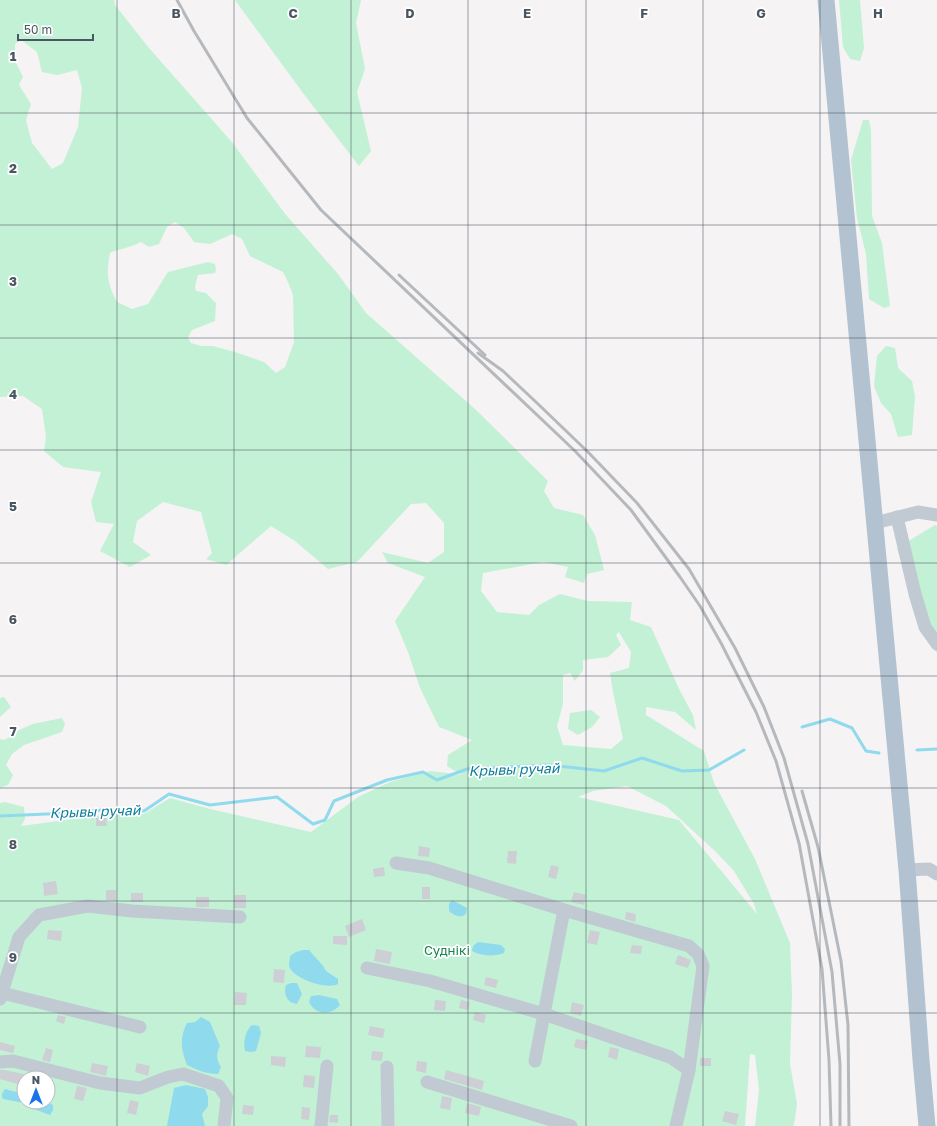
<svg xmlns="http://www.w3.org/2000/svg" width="937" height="1126" font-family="'Golos Text',sans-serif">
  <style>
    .green { fill: #c3f1d5; fill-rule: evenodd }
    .water { fill: #90daee }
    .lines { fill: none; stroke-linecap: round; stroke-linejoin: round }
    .stream { stroke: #90daee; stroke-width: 3 }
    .building { fill: #cdcfd5 }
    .minor { stroke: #c1cad2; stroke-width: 13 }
    .major { stroke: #b3c2d1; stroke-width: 17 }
    .rail { stroke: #b5b8bd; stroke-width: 3 }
    .grid { fill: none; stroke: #4a5661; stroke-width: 1; stroke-opacity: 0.55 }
    .labels { text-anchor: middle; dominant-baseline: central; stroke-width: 3.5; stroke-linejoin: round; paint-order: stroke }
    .park-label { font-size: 13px; fill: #17864f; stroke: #fff }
    .water-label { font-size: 14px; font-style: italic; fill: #0c7c9b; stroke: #fff }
    .grid-label { font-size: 13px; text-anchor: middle; font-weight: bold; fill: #4a5661; stroke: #fff; stroke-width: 3.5; stroke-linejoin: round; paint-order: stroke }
  </style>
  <rect width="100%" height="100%" fill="#f5f3f3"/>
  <g class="green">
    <path d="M 0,0 L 114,0 L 115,5 L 149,48 L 231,141 L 286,215 L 338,274 L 366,313 L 475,409 L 548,481 L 544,491 L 554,508 L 583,515 L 595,535 L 604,570 L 587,574 L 584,583 L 565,577 L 568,567 L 543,562 L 483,573 L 481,591 L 497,612 L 529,615 L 539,605 L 560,594 L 588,601 L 632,602 L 630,620 L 651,627 L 679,689 L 693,715 L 696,730 L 675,712 L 646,707 L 646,715 L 704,751 L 714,783 L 755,859 L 790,943 L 792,994 L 790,1064 L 797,1104 L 794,1125 L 793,1126 L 755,1126 L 759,1090 L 755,1055 L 750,1054 L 745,1126 L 0,1126 L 0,803 L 5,802 L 24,807 L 25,819 L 21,826 L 95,816 L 144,814 L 170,798 L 210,809 L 311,832 L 358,797 L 390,782 L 431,771 L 462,775 L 447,766 L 448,755 L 472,740 L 439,727 L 420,688 L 408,652 L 395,621 L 425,577 L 388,563 L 382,552 L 428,563 L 444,552 L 444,523 L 426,503 L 411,504 L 357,562 L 328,569 L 295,541 L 271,526 L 226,565 L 206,559 L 212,553 L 201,512 L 163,502 L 137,521 L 133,542 L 151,555 L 130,567 L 100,551 L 114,524 L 96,522 L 91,502 L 101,472 L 63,467 L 44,451 L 46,436 L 42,409 L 23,396 L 0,397 ZM 21,40 L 37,52 L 42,72 L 57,75 L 77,70 L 82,88 L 78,127 L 63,163 L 52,169 L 32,143 L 26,120 L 31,104 L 19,85 L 23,77 L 15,61 L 15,44 ZM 175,222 L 184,228 L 194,242 L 210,244 L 232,234 L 242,239 L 250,256 L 283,272 L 288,282 L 293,295 L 294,342 L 285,367 L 276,373 L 264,362 L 235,352 L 213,346 L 201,346 L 191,343 L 188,338 L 192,330 L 215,321 L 216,303 L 206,293 L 196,291 L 195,286 L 198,275 L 215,273 L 216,270 L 215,264 L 208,262 L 168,272 L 148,304 L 132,309 L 117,302 C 107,283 106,273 110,253 C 121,248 130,248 141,242 L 149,247 L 159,244 L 167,227 ZM 619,632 L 631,652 L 629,668 L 610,673 L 613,692 L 623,739 L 611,749 L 563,745 L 557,726 L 563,704 L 563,675 L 570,673 L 575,681 L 583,670 L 583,660 L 608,657 L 621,645 L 616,635 ZM 627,786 L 666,806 L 716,852 L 734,871 L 754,904 L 757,914 L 679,820 L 578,797 L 593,791 ZM 24,1078 L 48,1078 L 48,1102 L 24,1102 Z"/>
    <path d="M 235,0 L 361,0 L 356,23 L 365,69 L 357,92 L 371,151 L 359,166 L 303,93 Z"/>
    <path d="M 839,0 L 860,0 L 864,48 L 860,61 L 850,59 L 843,47 Z"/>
    <path d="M 863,120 L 869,120 L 871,130 L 872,216 L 882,243 L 890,306 L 884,308 L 869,299 L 866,254 L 857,218 L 851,160 Z"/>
    <path d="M 886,346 L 895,348 L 898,368 L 912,381 L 915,396 L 912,435 L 898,437 L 891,414 L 881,403 L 874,386 L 877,356 Z"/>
    <path d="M 935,525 L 937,526 L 937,653 L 921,633 L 897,548 Z"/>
    <path d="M 4,697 L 11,707 L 0,717 L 0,698 Z"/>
    <path d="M 591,710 L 600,717 L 592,727 L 578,735 L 568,729 L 570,713 Z"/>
    <path d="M 62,718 L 65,724 L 62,732 L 24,745 L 12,754 L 6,765 L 13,775 L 8,785 L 0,788 L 0,739 L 5,740 L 19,730 L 33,724 Z"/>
  </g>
  <g class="water">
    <path d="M 452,900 L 467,908 L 466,914 C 459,919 454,915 449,911 L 449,904 Z"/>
    <path d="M 478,942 L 501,945 L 505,949 L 504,953 C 495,957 481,956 472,951 L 473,946 Z"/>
    <path d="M 303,950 L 309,950 L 323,966 L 326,971 L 338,979 L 338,984 C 327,990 293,979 289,966 C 289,963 290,959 290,956 L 296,952 Z"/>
    <path d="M 291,983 L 297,983 L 302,994 L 297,1004 C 287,1003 283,994 286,985 Z"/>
    <path d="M 319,995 L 337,999 L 340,1005 C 331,1016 315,1015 309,1002 L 311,996 Z"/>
    <path d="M 201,1017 L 210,1022 L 220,1046 C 216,1054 216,1059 221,1067 L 218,1074 C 206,1074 197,1070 187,1065 C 181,1049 179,1039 187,1023 L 195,1022 Z"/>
    <path d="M 252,1025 L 259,1026 L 261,1033 L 256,1051 L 251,1052 L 245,1051 C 243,1043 245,1031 252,1025 Z"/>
    <path d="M 186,1085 L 205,1089 L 208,1097 L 208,1106 L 202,1114 L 205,1126 L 167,1126 L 174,1088 Z"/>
    <path d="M 5,1089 L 24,1094 L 24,1102 L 48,1102 L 53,1105 L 53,1110 L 50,1115 L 31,1108 L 24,1103 L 3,1099 C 1,1095 2,1093 5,1089 Z"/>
  </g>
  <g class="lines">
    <g class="stream">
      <path d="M 802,727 L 830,719 L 852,728 L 866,751 L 879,753"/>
      <path d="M 917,750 L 937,749"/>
      <path d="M 0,816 L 70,813 L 102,810 L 144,811 L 169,794 L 210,805 L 277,797 L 313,824 L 325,820 L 334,801 L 387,780 L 423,772 L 437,780 L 467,769 L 549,765 L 604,771 L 642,758 L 682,771 L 709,770 L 744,750"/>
    </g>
  </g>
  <g class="building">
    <path d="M 96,818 L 106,818 L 107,826 L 96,826 Z"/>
    <path d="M 419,846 L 430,848 L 429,857 L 418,856 Z"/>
    <path d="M 508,851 L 517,851 L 516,864 L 507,863 Z"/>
    <path d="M 551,865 L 559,867 L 556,879 L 548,877 Z"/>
    <path d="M 384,867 L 385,876 L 374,877 L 373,869 Z"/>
    <path d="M 56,881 L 58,894 L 44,896 L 43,883 Z"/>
    <rect x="422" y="887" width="8" height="12"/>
    <path d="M 106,890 L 116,890 L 116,901 L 106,900 Z"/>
    <path d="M 574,892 L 586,895 L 584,905 L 571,902 Z"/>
    <rect x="131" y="893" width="12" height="9"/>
    <rect x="234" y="895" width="12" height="13"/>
    <rect x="196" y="897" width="13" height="10"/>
    <path d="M 626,912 L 636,914 L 635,922 L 625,919 Z"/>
    <path d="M 362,919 L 366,930 L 349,937 L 345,926 Z"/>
    <path d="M 48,930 L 62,931 L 61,941 L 47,939 Z"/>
    <path d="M 590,930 L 600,932 L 597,945 L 587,943 Z"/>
    <path d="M 333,936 L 347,936 L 347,945 L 333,944 Z"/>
    <path d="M 632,945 L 642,946 L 641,954 L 630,953 Z"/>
    <path d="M 376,949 L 392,952 L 390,964 L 374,961 Z"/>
    <path d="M 678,955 L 691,960 L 688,968 L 675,964 Z"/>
    <path d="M 274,969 L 285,970 L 284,983 L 273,982 Z"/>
    <path d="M 486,977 L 498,980 L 496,988 L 484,985 Z"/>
    <path d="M 235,992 L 247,993 L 246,1005 L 234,1005 Z"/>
    <path d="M 435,1000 L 446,1001 L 445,1011 L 434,1010 Z"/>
    <path d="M 461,1000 L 470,1002 L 468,1010 L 459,1008 Z"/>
    <path d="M 572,1002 L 584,1005 L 581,1016 L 570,1013 Z"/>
    <path d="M 475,1012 L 486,1015 L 484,1023 L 473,1020 Z"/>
    <path d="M 58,1015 L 66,1017 L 64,1024 L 56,1021 Z"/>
    <path d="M 370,1026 L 385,1029 L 383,1038 L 368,1035 Z"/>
    <path d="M 576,1039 L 588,1041 L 586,1050 L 574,1047 Z"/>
    <path d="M 0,1042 L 15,1046 L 13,1053 L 0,1050 Z"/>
    <path d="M 306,1046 L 321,1047 L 320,1058 L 305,1057 Z"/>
    <path d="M 610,1047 L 619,1049 L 617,1060 L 608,1057 Z"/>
    <path d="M 46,1048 L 53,1050 L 50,1062 L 42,1060 Z"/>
    <path d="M 372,1051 L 383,1052 L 382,1061 L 371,1060 Z"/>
    <path d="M 271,1056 L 286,1057 L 285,1067 L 271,1065 Z"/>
    <rect x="700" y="1058" width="11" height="8"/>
    <path d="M 417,1061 L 427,1062 L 426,1073 L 416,1071 Z"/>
    <path d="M 92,1063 L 108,1066 L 106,1076 L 90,1072 Z"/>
    <path d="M 137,1063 L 150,1066 L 148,1076 L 135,1072 Z"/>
    <path d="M 0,1070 L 4,1070 L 24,1074 L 21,1085 L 0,1079 Z"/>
    <path d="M 446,1070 L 484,1081 L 482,1090 L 444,1079 Z"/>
    <path d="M 304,1075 L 315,1076 L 314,1088 L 303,1087 Z"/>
    <path d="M 77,1086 L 87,1088 L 83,1101 L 74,1099 Z"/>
    <path d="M 442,1096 L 452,1098 L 450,1110 L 440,1108 Z"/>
    <path d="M 130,1100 L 139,1102 L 136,1115 L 127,1113 Z"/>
    <path d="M 467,1103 L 481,1107 L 479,1116 L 465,1113 Z"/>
    <path d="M 243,1105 L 254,1106 L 253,1115 L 242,1114 Z"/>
    <path d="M 302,1107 L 310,1108 L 309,1120 L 301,1119 Z"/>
    <path d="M 725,1111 L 739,1114 L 736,1125 L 722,1121 Z"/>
    <path d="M 330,1115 L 338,1115 L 338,1123 L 329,1122 Z"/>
  </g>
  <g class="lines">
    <g class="minor">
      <path d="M 897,517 L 915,594 L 925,627 L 937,644"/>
      <path d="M 875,523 L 918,512 L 937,515"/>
      <path d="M 396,863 L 429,868 L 564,910 L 689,946 L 698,954 L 703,966 L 689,1070 L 676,1126"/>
      <path d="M 907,870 L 929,869 L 937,874"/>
      <path d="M 367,968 L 430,981 L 544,1014 L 670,1057 L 689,1070"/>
      <path d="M 2,993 L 140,1027"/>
      <path d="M 0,999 L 19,937 L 39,915 L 88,906 L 132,911 L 240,917"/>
      <path d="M 535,1061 L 564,910"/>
      <path d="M 0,1062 L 13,1061 L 100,1083 L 140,1088 L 168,1077 L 183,1074 L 219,1086 L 227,1098 L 224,1126"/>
      <path d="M 387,1067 L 388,1126"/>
      <path d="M 427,1082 L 571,1126"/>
      <path d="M 321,1126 L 327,1066"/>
    </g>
    <path class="major" d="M 826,0 L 907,870 L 921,1060 L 927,1126"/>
    <g class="rail">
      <path d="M 177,0 L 194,31 L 247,118 L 321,210 L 575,451 L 631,510 L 680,577 L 700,606 L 721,643 L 756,712 L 776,761 L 799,843 L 822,969 L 829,1060 L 831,1126"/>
      <path d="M 399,275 L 485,355"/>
      <path d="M 478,353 L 503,371 L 537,403 L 588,452 L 637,503 L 689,569 L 735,648 L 764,707 L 784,758 L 808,844 L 832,972 L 840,1064 L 840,1126"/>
      <path d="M 802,791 L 818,847 L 841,961 L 848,1025 L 849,1126"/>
    </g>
  </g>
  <path class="grid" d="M 117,0 L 117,1126M 234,0 L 234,1126M 351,0 L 351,1126M 468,0 L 468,1126M 586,0 L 586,1126M 703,0 L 703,1126M 820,0 L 820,1126M 0,113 L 937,113M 0,225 L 937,225M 0,338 L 937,338M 0,450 L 937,450M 0,563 L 937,563M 0,676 L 937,676M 0,788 L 937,788M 0,901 L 937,901M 0,1013 L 937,1013"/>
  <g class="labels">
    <g class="park-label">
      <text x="447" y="950">Суднікі</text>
    </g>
    <g class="water-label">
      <text transform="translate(514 769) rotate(-2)">Крывы ручай</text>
      <text transform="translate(95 811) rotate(-2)">Крывы ручай</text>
    </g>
  </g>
  <g class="grid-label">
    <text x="176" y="18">B</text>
    <text x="293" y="18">C</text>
    <text x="410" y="18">D</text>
    <text x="527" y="18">E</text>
    <text x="644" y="18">F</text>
    <text x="761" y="18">G</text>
    <text x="878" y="18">H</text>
    <text x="13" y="61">1</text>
    <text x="13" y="173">2</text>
    <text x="13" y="286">3</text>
    <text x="13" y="399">4</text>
    <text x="13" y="511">5</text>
    <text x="13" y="624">6</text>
    <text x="13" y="736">7</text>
    <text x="13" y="849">8</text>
    <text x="13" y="962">9</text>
  </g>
  <g transform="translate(36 1090)"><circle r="19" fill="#ffffff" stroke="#b7bbc0"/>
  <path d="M0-3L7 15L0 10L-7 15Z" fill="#1a73e8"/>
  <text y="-6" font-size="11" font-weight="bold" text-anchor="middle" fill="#4a5661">N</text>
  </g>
  <path d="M18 34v6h75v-6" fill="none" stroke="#4a5661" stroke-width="2"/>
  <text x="24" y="34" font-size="12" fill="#4a5661" stroke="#ffffff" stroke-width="3" paint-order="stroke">50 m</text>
</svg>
